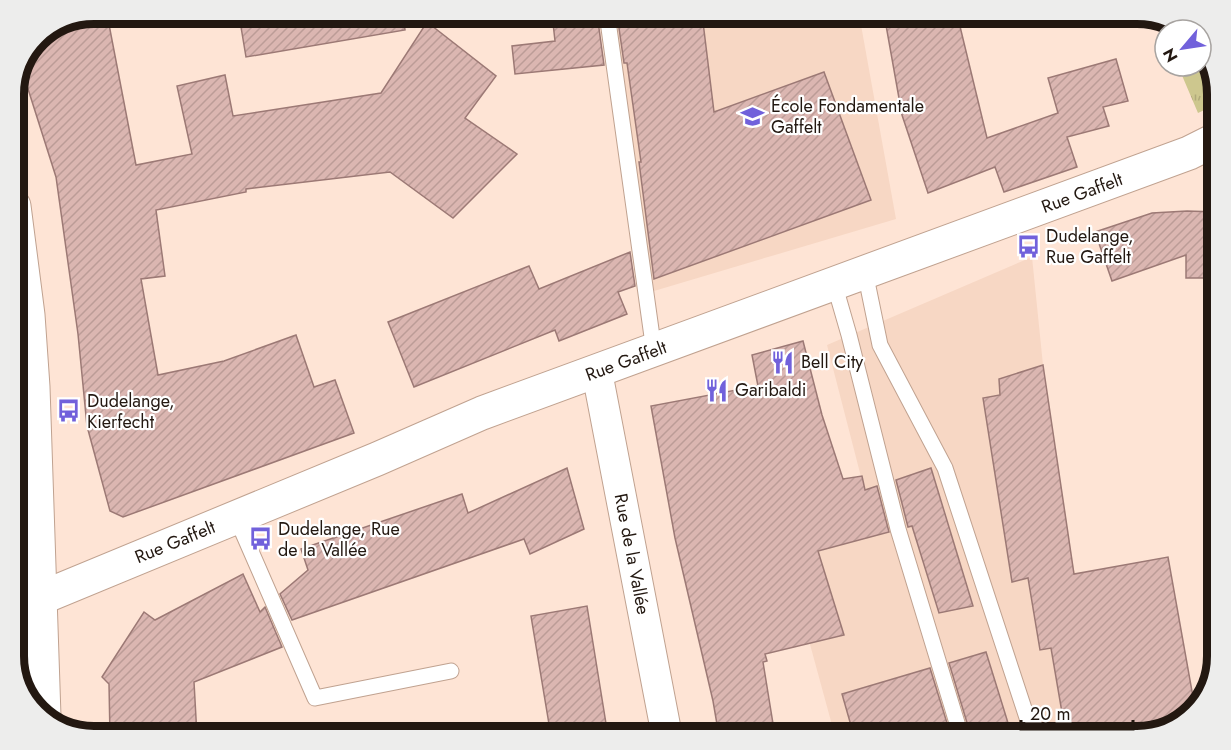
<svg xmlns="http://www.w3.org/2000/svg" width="1231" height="750" font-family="Jost,sans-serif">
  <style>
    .built { fill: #f7d7c4 }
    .grass { fill: url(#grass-tufts) }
    .building { fill: url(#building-hatch); stroke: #9c7975; stroke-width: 1.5 }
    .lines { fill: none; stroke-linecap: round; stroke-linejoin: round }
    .lane-casing { stroke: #c0a290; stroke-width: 17 }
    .street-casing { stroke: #c0a290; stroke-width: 32 }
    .secondary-casing { stroke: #c0a290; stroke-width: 35 }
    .primary-casing { stroke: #c0a290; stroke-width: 35 }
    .lane { stroke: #fff; stroke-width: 15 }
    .street { stroke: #fff; stroke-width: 30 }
    .secondary { stroke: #fff; stroke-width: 33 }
    .primary { stroke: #fff; stroke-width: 33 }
    .labels { text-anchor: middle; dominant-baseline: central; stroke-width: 4.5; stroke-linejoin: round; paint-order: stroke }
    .poi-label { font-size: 18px; fill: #231811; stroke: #fff; text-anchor: start }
    .street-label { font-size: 18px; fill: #231811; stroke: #fff }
    .rim { fill: none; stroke: #231811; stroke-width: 8 }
  </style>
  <defs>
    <pattern id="grass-tufts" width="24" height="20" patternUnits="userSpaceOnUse" patternTransform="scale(1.5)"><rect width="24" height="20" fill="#cdc78e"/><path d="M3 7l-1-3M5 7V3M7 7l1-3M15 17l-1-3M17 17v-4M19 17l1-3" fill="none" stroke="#b0aa79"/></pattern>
    <pattern id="building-hatch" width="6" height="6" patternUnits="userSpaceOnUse" patternTransform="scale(1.5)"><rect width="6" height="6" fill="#dbb6b1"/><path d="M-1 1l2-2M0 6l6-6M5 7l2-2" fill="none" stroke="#bc9c97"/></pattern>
  </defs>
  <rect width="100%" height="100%" fill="#fee4d5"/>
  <g class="built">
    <path d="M 613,14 L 859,14 L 896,219 L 654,291 Z"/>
    <path d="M 1032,257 L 1043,365 L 1074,570 L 1076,574 L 1105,736 L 835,736 L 787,560 L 876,535 L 827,345 Z"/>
  </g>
  <g class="grass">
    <path d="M 1158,19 L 1177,24 L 1183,30 L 1165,30 L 1165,35 Z"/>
    <path d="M 1201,48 C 1213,60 1217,88 1217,104 L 1198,113 L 1178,66 L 1201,66 Z"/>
  </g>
  <g class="building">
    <path d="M 94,14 L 107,14 L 136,165 L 192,154 L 177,86 L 225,75 L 233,116 L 381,93 L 427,22 L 496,76 L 465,118 L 517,154 L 453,218 L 390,172 L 246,189 L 246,192 L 156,210 L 165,276 L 141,279 L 158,375 L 224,361 L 296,335 L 314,387 L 335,380 L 354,433 L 123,517 L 110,511 L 87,426 L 78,334 L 56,177 L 22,70 L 37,37 Z"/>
    <path d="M 286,14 L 403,14 L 405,30 L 246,57 L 240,21 Z"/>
    <path d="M 552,14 L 597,14 L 604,65 L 515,74 L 512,46 L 555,41 Z"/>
    <path d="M 617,14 L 702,14 L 714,112 L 824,72 L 871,200 L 654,279 L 639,162 L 641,162 L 627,63 L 624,63 Z"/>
    <path d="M 884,14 L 957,14 L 987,138 L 1058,113 L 1048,78 L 1116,59 L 1128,101 L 1103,107 L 1109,126 L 1067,137 L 1077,167 L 1004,192 L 995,167 L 928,193 L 902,115 Z"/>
    <path d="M 1187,211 L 1217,212 L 1217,278 L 1186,278 L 1186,255 L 1112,281 L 1095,232 L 1152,213 Z"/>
    <path d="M 630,252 L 635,286 L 618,292 L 627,314 L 559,341 L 555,330 L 414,387 L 388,322 L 529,266 L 539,289 Z"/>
    <path d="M 803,341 L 822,415 L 843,479 L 862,476 L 865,490 L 877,486 L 889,532 L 818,551 L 844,635 L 765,654 L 767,661 L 763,662 L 775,736 L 719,736 L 713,701 L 675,538 L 651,406 L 758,386 L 752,355 Z"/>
    <path d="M 1043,365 L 1074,574 L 1168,557 L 1195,708 L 1177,726 L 1137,736 L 1066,736 L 1051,648 L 1040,650 L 1028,578 L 1012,582 L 983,398 L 1000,395 L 999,379 Z"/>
    <path d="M 567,468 L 584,529 L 530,554 L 524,539 L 292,620 L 280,594 L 308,570 L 301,549 L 462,494 L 468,513 Z"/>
    <path d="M 931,468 L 973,606 L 939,613 L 912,526 L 908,527 L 896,480 Z"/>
    <path d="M 243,574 L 260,612 L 265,607 L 282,647 L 194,682 L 197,736 L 110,736 L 109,684 L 102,677 L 144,612 L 155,620 Z"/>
    <path d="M 587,606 L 608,736 L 551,736 L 531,616 Z"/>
    <path d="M 986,652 L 1004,710 L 1012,736 L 971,736 L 949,663 Z"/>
    <path d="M 930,668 L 951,736 L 854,736 L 842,694 Z"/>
  </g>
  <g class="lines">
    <defs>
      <g id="lane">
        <path d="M 607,14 L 654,351"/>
        <path d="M 865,272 L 880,345 L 945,468 L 1033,736"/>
        <path d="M 834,283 L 849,335 L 898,529 L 961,736"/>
        <path d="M 236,517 L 315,698 L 451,671"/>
      </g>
      <path id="street" d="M 597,372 L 667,736"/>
      <path id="secondary" d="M 41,598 L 377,459 L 482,413 L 1189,153 L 1217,139"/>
      <path id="primary" d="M 14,206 L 28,315 L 33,387 L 44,716"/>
    </defs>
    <use href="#lane" class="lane-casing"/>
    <use href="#street" class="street-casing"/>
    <use href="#secondary" class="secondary-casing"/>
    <use href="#primary" class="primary-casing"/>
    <use href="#lane" class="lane"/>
    <use href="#street" class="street"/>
    <use href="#secondary" class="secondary"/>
    <use href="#primary" class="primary"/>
  </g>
  <defs>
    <symbol id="school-bare" viewBox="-9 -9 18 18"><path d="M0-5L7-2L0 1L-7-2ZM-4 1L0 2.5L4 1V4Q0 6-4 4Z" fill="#7161db" stroke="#fff" stroke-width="2.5" paint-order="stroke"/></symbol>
    <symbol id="bus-bare" viewBox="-9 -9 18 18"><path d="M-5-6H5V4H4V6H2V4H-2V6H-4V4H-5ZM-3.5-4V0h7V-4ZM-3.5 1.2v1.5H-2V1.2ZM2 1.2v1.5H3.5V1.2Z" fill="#7161db" stroke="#fff" stroke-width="2.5" paint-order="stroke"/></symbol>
    <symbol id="restaurant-bare" viewBox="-9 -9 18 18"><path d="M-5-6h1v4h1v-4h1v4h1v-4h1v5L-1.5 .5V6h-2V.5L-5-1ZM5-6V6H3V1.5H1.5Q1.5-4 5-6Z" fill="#7161db" stroke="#fff" stroke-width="2.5" paint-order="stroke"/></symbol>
  </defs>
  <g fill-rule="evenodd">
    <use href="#school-bare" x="736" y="100" width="33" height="33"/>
    <use href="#bus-bare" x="1012" y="230" width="33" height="33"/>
    <use href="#restaurant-bare" x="766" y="346" width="33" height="33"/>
    <use href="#restaurant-bare" x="700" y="374" width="33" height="33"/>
    <use href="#bus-bare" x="52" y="394" width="33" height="33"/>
    <use href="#bus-bare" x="244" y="522" width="33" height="33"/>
  </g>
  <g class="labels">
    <g class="poi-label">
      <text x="771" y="106">École Fondamentale<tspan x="771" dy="21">Gaffelt</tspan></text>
      <text x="1046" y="236">Dudelange,<tspan x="1046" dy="21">Rue Gaffelt</tspan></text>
      <text x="801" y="362">Bell City</text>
      <text x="735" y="390">Garibaldi</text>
      <text x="87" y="401">Dudelange,<tspan x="87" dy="21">Kierfecht</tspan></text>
      <text x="278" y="529">Dudelange, Rue<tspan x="278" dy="21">de la Vallée</tspan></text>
    </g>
    <g class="street-label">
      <text transform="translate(1082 193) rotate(-20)">Rue Gaffelt</text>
      <text transform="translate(626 361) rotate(-20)">Rue Gaffelt</text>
      <text transform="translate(175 542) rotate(-22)">Rue Gaffelt</text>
      <text transform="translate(632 554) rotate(79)">Rue de la Vallée</text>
    </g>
  </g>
  <path d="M0 0H1231V750H0ZM94 24H1137A70 70 0 0 1 1207 94V656A70 70 0 0 1 1137 726H94A70 70 0 0 1 24 656V94A70 70 0 0 1 94 24Z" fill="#ededec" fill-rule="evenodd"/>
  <path class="rim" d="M94 24H1137A70 70 0 0 1 1207 94V656A70 70 0 0 1 1137 726H94A70 70 0 0 1 24 656V94A70 70 0 0 1 94 24Z"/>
  <g transform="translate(1183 48) rotate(241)"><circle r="28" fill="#ffffff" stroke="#a7a3a0" stroke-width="1.5"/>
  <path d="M0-4.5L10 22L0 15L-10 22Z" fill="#7161db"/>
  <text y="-9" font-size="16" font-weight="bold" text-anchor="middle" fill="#231811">N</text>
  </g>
  <path d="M1021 720v9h112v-9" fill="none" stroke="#231811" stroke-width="3"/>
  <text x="1030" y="720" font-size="18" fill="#231811" stroke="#ffffff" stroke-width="4.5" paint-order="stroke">20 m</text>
</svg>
